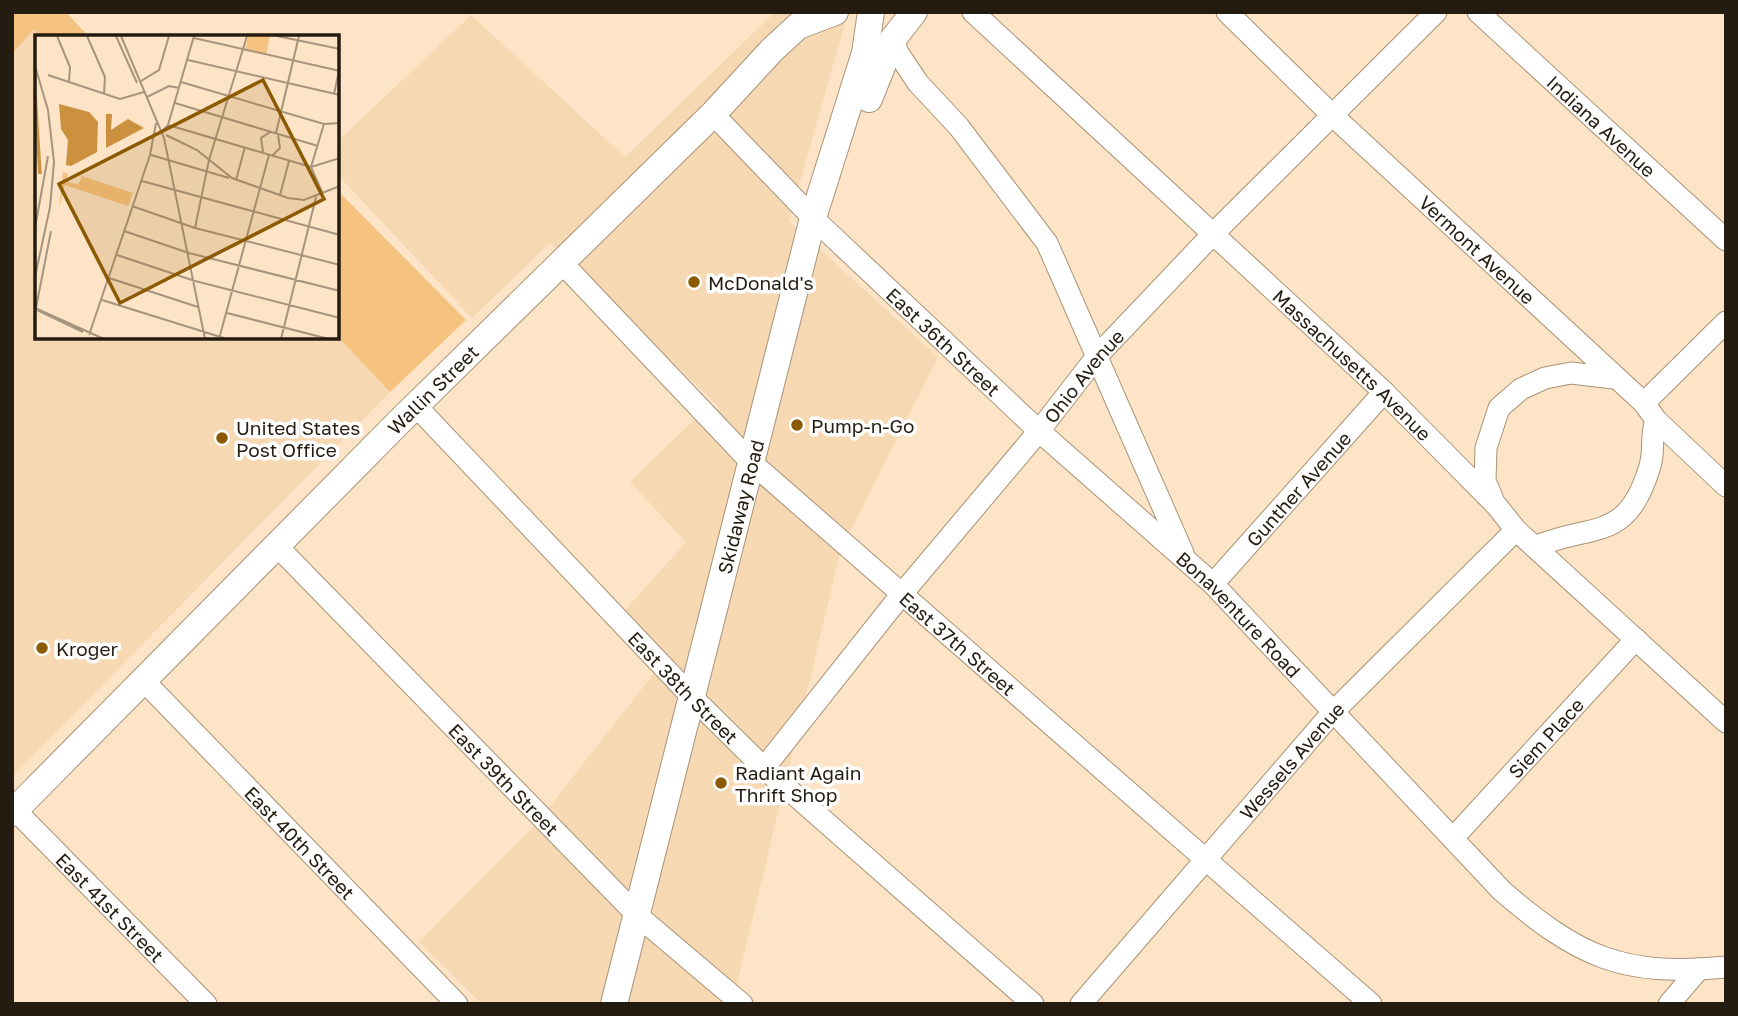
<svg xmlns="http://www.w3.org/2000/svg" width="1738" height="1016" font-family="'Golos Text',sans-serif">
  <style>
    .built { fill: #f6d8b3 }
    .green { fill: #f6c27f }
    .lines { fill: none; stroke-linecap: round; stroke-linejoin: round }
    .minor-casing { stroke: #a99276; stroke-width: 23 }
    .major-casing { stroke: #a99276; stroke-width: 28 }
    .minor { stroke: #fff; stroke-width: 21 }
    .major { stroke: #fff; stroke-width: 26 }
    .poi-dot { fill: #8b5a02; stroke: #fff; stroke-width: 2.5 }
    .labels { text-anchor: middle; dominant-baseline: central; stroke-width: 7; stroke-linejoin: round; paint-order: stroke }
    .street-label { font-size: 19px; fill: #251c11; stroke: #fff }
    .poi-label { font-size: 19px; fill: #251c11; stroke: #fff; text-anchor: start }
    .inset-river { fill: none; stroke: #cb913f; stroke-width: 3.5 }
    .inset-road { fill: none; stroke: #a7947e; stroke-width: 2 }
    .view { fill: #8b5a02; fill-opacity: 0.15; stroke: #8b5a02; stroke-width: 3.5 }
    .inset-edge { fill: none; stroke: #251c11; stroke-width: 3.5 }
  </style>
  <rect width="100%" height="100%" fill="#fde4c6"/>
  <g class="built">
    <path d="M 775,12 L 848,12 L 789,221 L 938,357 L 841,549 L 732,1004 L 482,1004 L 419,942 L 536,824 L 655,672 L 613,624 L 686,542 L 630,482 L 697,417 L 720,408 L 550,243 L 472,318 L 338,175 L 338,141 L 471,15 L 625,157 Z"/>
    <path d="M 33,30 L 41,37 L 37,37 L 37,338 L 338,337 L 390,392 L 12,777 L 12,54 Z"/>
  </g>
  <g class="green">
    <path d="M 12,12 L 66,12 L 89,37 L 41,37 L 33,30 L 12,54 Z"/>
    <path d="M 338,191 L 466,320 L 390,392 L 338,337 Z"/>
  </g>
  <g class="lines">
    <defs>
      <g id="minor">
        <path id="s1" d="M 973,12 L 1384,392 L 1496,505 L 1516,530 L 1726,722"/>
        <path id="s2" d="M 1227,12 L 1332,115 L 1644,403 L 1656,420 L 1726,486"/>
        <path id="s3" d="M 1478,12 L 1726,240"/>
        <path d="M 893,39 L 898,53 L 918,83 L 959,127 L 1047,243 L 1183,553"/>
        <path id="s4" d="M 713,114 L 813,218 L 1039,431 L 1213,584 L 1502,891 C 1579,957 1622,977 1726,967"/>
        <path id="s5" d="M 563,264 L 751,462 L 1371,1004"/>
        <path d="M 1644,403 L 1726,322"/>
        <path id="s6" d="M 416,406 L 693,698 L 764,768 L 1033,1004"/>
        <path d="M 1492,497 L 1485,481 L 1486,448 L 1499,408 L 1521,389 L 1545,378 L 1571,373 L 1614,378"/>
        <path id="s7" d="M 276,545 L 637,915 L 742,1004"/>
        <path d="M 1535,547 C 1593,522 1627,544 1650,466 C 1655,449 1650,437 1656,420"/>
        <path id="s8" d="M 1213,584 L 1384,392"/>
        <path id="s9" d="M 143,680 L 457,1004"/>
        <path id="s10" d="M 764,768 L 901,595 L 1039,431 L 1098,355 L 1212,235 L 1436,12"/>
        <path id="s11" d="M 15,810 L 206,1004"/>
        <path id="s12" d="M 1454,837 L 1636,639"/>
        <path id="s13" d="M 1081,1004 L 1332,713 L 1516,530"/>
        <path d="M 1669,1004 L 1699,969"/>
      </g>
      <g id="major">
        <path d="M 869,99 L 893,39 L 914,12"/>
        <path id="s14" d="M 12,813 L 400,421 L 713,114 L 772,50 L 798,26 L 835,12"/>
        <path id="s15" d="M 614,1004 L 813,218 L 865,53 L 871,12"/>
      </g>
    </defs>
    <use href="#minor" class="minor-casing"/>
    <use href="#major" class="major-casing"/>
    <use href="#minor" class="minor"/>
    <use href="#major" class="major"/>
  </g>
  <g class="poi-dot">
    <circle cx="694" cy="282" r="7"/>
    <circle cx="797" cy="425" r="7"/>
    <circle cx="222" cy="438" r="7"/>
    <circle cx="42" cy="648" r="7"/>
    <circle cx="721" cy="783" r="7"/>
  </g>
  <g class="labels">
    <g class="street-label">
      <text stroke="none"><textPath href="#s3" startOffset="168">Indiana Avenue</textPath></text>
      <text stroke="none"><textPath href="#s2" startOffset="345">Vermont Avenue</textPath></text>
      <text stroke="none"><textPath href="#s4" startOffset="324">East 36th Street</textPath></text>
      <text stroke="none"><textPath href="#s1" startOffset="518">Massachusetts Avenue</textPath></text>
      <text stroke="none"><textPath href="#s10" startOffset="506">Ohio Avenue</textPath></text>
      <text stroke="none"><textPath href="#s14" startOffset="597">Wallin Street</textPath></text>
      <text stroke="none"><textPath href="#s8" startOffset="128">Gunther Avenue</textPath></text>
      <text stroke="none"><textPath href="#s15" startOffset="513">Skidaway Road</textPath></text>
      <text stroke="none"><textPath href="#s4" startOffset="726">Bonaventure Road</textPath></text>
      <text stroke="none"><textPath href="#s5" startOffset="548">East 37th Street</textPath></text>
      <text stroke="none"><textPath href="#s6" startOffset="388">East 38th Street</textPath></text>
      <text stroke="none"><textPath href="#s12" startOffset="135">Siem Place</textPath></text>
      <text stroke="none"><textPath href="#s13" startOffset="322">Wessels Avenue</textPath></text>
      <text stroke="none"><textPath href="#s7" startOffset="327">East 39th Street</textPath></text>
      <text stroke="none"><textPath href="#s9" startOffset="226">East 40th Street</textPath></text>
      <text stroke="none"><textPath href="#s11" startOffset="136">East 41st Street</textPath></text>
    </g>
    <g class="poi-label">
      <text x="708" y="282">McDonald's</text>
      <text x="811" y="425">Pump-n-Go</text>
      <text x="236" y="427">United States<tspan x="236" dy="22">Post Office</tspan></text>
      <text x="56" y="648">Kroger</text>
      <text x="735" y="772">Radiant Again<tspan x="735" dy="22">Thrift Shop</tspan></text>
    </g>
  </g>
  <g transform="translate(35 35)">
    <rect width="304" height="304" fill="#fde4c6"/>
    <path d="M 213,1 L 235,1 L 231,20 L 210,16 ZM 28,137 L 33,139 L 31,146 L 43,150 L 47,141 L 98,158 L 93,171 L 30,150 L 24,174 Z" fill="#f6c27f"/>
    <path d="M 24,69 L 54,77 L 63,87 L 62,117 L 36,131 L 31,130 L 33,105 L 26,94 ZM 71,79 L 77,79 L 76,95 L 93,84 L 109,93 L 71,113 Z" fill="#cb913f"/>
    <path class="inset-river" d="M 0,60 L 5,139"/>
    <path class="inset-road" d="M 22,1 L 35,32 L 34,47M 52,1 L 70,42 L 69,59M 81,1 L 102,48M 86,1 L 129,103 L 170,304M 242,1 L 305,14M 159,3 L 305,36M 153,25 L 305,60M 0,31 L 13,75 L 19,127 L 15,172 L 0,242M 13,40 L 85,64 L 109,57M 106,46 L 124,35 L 134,1M 146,47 L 289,89 L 305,88M 299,59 L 305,31M 112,62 L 134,51 L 144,53M 140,68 L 283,111M 133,90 L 276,132 L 305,123M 125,98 L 133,90 L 159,1M 241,98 L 264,1M 131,100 L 162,115 L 197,143 L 253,163 L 269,165 L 305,151M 228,117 L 226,103 L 235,97M 116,120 L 194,143M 237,121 L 245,113 L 243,100M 201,145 L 210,112M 107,146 L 305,200M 287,157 L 276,132 L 289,89M 245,160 L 254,126M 97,171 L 160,193 L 305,230M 0,193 L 13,121M 160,193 L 174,125 L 212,1M 89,196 L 154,218 L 305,256M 82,220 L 160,246 L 305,283M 74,243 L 163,272M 67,265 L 192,304M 0,273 L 69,304M 2,275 L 48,297M 0,278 L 16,196M 192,278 L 294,304M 54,300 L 115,120 L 121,88M 184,304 L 234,120M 246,304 L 281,162"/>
    <path class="view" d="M 228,45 L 289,164 L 85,268 L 24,149 Z"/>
    <rect width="304" height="304" class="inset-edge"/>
  </g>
  <rect width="1738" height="1016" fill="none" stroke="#251c11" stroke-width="28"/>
</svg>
